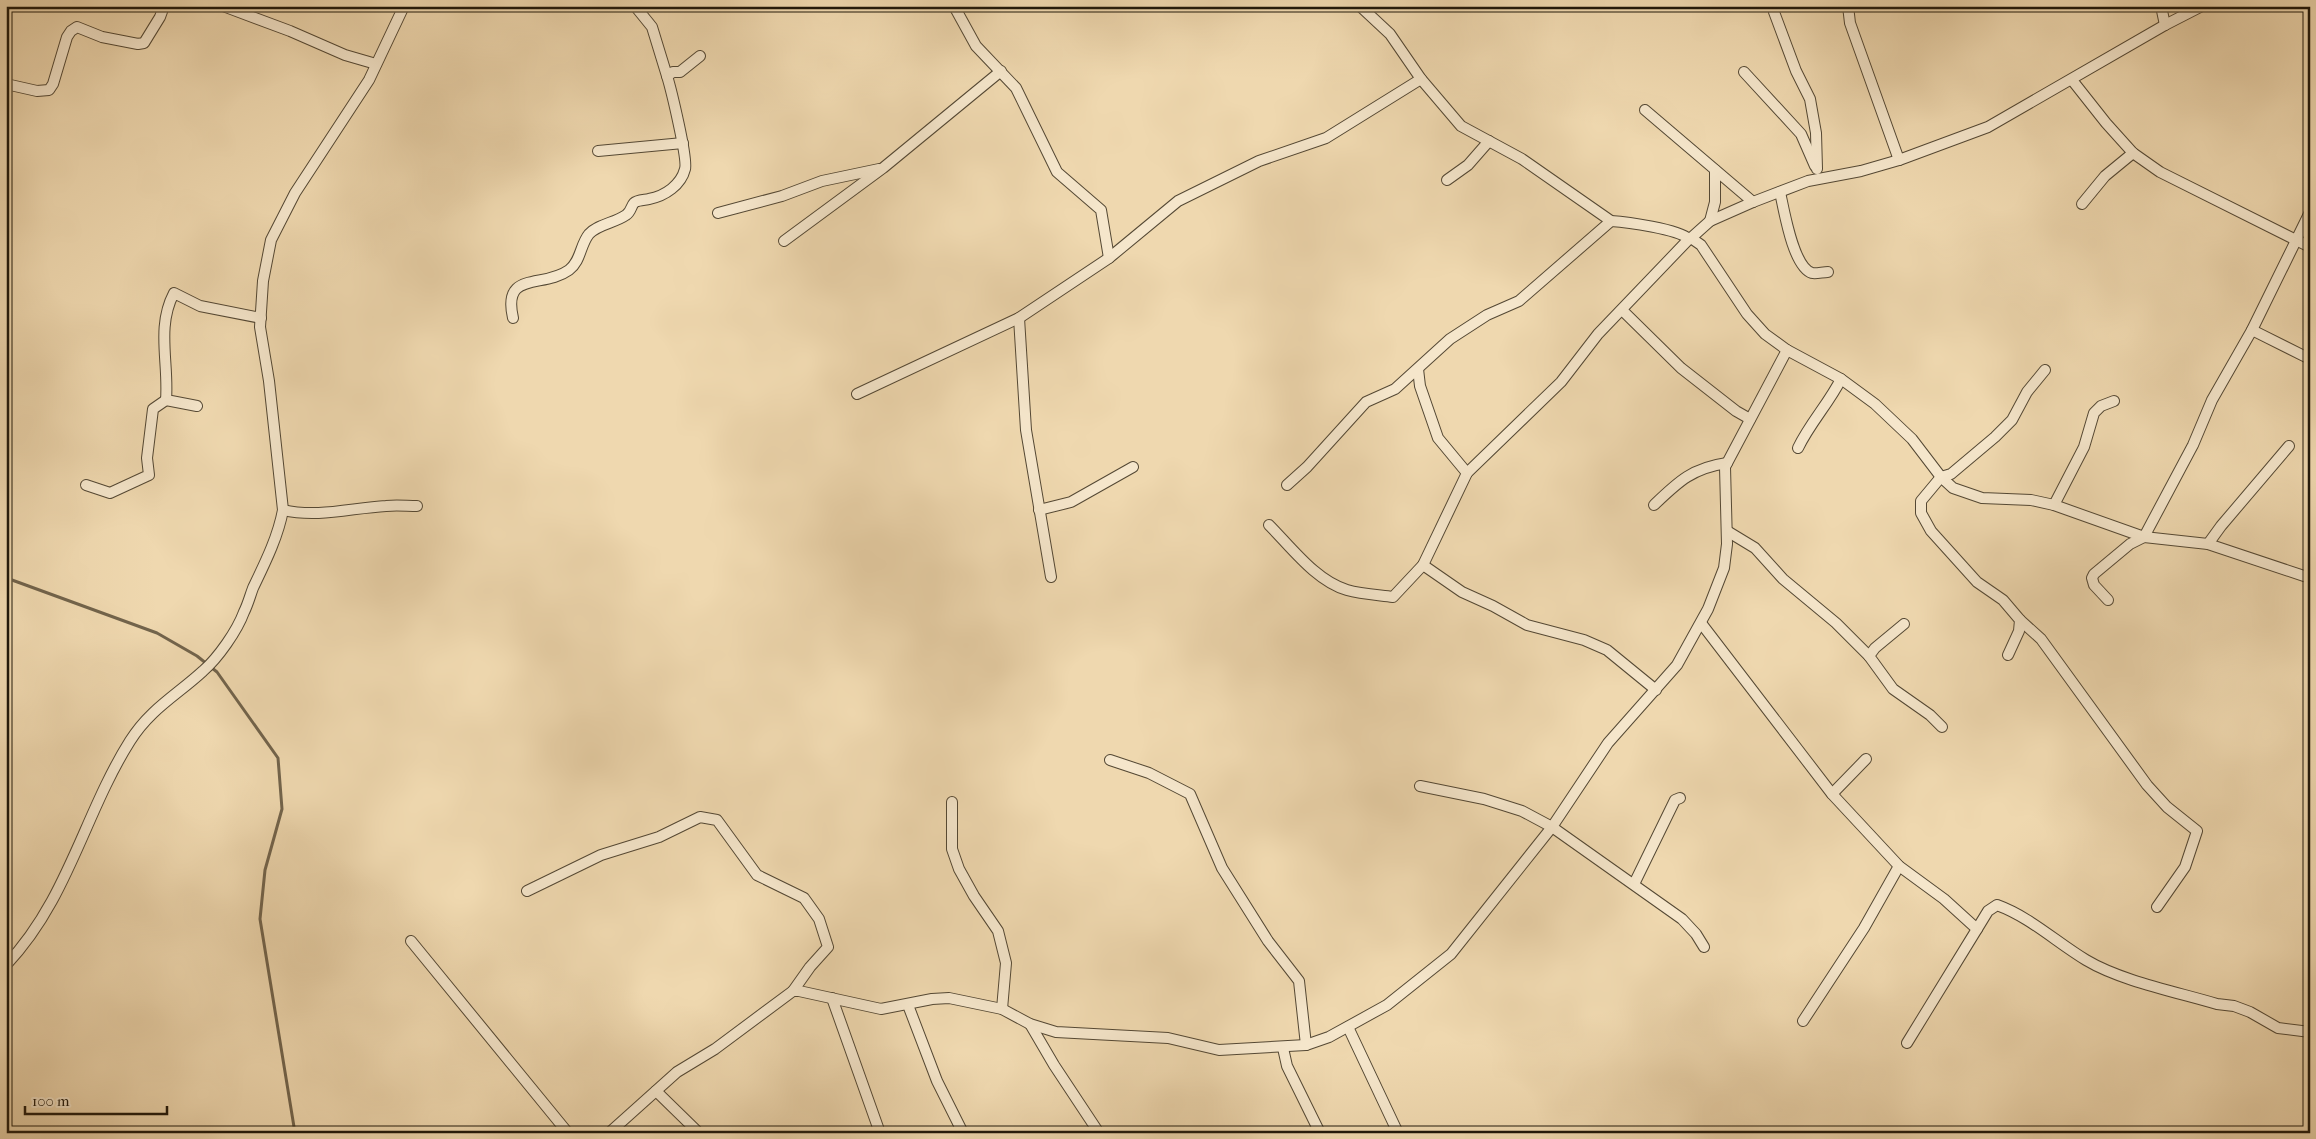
<svg xmlns="http://www.w3.org/2000/svg" width="2316" height="1139" font-family="'IM FELL French Canon',serif">
  <style>
    .lines { fill: none; stroke-linecap: round; stroke-linejoin: round }
    .stream { stroke: #72644c; stroke-width: 3 }
    .minor-casing { stroke: #544834; stroke-width: 12 }
    .minor { stroke: #f5e6cb; stroke-width: 10 }
  </style>
  <rect width="100%" height="100%" fill="#efd8af"/>
  <filter id="stains"><feTurbulence type="fractalNoise" baseFrequency=".004" numOctaves="4"/><feColorMatrix values="0 0 0 0 .2 0 0 0 0 .09 0 0 0 0 .02 0 0 0 .5 -.17"/></filter>
  <radialGradient id="worn" r=".72"><stop offset=".6" stop-color="#630" stop-opacity="0"/><stop offset="1" stop-color="#630" stop-opacity=".3"/></radialGradient>
  <g class="lines">
    <path class="stream" d="M 6,583 L 12,580 L 157,633 L 197,656 L 217,672 L 278,758 L 282,809 L 265,870 L 260,919 L 295,1133"/>
    <defs>
      <g id="minor">
        <path d="M 223,6 L 290,31 L 345,55 L 376,64"/>
        <path d="M 635,6 L 652,27 L 667,76 L 673,72 L 680,72 L 700,56"/>
        <path d="M 954,6 L 976,46 L 1016,88 L 1057,172 L 1101,210 L 1109,258"/>
        <path d="M 1360,6 L 1390,34 L 1421,79 L 1461,126 L 1522,159 L 1611,221 C 1627,222 1678,229 1689,239 L 1691,238 L 1701,245 L 1747,314 L 1765,334 L 1787,350 L 1841,379 L 1875,404 L 1912,439 L 1941,477 L 1953,488 L 1982,498 L 2031,500 L 2054,505 L 2144,537 L 2208,544 L 2310,578"/>
        <path d="M 1848,6 L 1850,23 L 1899,160"/>
        <path d="M 2161,6 L 2165,25"/>
        <path d="M 1774,12 L 1796,71 L 1810,99 L 1816,133 L 1817,169"/>
        <path d="M 1744,72 L 1801,134 L 1815,166"/>
        <path d="M 2072,80 L 2106,123 L 2133,153 L 2160,172 L 2310,247"/>
        <path d="M 6,84 L 37,91 L 49,90 L 53,84 L 67,37 L 71,31 L 77,27 L 102,37 L 138,44 L 144,43 L 160,17 L 164,6"/>
        <path d="M 1645,110 L 1753,202"/>
        <path d="M 598,151 L 683,143"/>
        <path d="M 1447,180 L 1468,165 L 1489,141"/>
        <path d="M 1780,192 C 1784,210 1793,267 1812,273 C 1816,274 1823,272 1828,272"/>
        <path d="M 2082,204 L 2105,176 L 2133,153"/>
        <path d="M 718,213 L 782,196 L 822,181 L 879,169"/>
        <path d="M 1710,221 L 1715,202 L 1715,170"/>
        <path d="M 1691,238 L 1710,221 L 1753,202 L 1808,181 L 1861,171 L 1899,160 L 1988,127 L 2165,25 L 2202,6"/>
        <path d="M 784,241 L 883,168 L 1001,71"/>
        <path d="M 1622,310 L 1681,368 L 1736,411 L 1750,419"/>
        <path d="M 513,318 C 502,270 543,289 569,270 C 581,261 580,245 589,234 C 598,224 615,223 626,215 C 631,212 631,206 634,203 C 637,200 646,200 649,199 C 665,196 681,185 685,169 C 688,159 671,89 667,76"/>
        <path d="M 1019,318 L 1026,430 L 1051,577"/>
        <path d="M 2252,330 L 2310,359"/>
        <path d="M 1418,369 L 1420,386 L 1438,438 L 1467,473"/>
        <path d="M 857,394 L 1019,318 L 1109,258 L 1178,201 L 1259,161 L 1326,138 L 1421,79"/>
        <path d="M 197,406 L 166,400 C 169,363 156,327 174,293 L 200,306 L 261,318"/>
        <path d="M 1798,448 C 1810,423 1829,403 1841,379"/>
        <path d="M 86,485 L 110,493 L 149,475 L 147,458 L 153,409 L 166,400"/>
        <path d="M 1287,485 L 1307,467 L 1366,402 L 1395,389 L 1450,339 L 1487,315 L 1519,301 L 1611,221"/>
        <path d="M 1654,505 C 1678,482 1692,468 1727,463"/>
        <path d="M 2054,505 L 2084,447 L 2094,413 L 2101,406 L 2114,401"/>
        <path d="M 283,510 C 318,518 351,508 386,506 C 396,505 407,506 417,506"/>
        <path d="M 1039,510 L 1071,502 L 1133,467"/>
        <path d="M 1269,525 C 1291,547 1316,581 1347,590 C 1361,594 1378,595 1393,597 L 1423,565 L 1467,473 L 1561,382 L 1598,334 L 1689,239"/>
        <path d="M 1727,531 L 1755,548 L 1783,579 L 1836,623 L 1869,656"/>
        <path d="M 2208,544 L 2221,526 L 2289,446"/>
        <path d="M 1423,565 L 1462,592 L 1493,606 L 1527,625 L 1584,640 L 1607,650 L 1656,690"/>
        <path d="M 2108,600 L 2094,585 L 2092,578 L 2094,574 L 2130,544 L 2144,537 L 2193,445 L 2212,400 L 2252,330 L 2310,212"/>
        <path d="M 2020,620 L 2041,639 L 2147,785 L 2167,807 L 2197,831 L 2185,867 L 2157,907"/>
        <path d="M 1701,623 L 1832,794 L 1899,866 L 1944,899 L 1977,929 L 1907,1043"/>
        <path d="M 1904,624 L 1875,648 L 1869,656 L 1893,689 L 1930,715 L 1942,727"/>
        <path d="M 2008,655 L 2019,631 L 2020,620 L 2003,600 L 1977,582 L 1931,531 L 1921,513 L 1921,501 L 1941,477 L 1951,474 L 1995,437 L 2012,420 L 2027,392 L 2045,370"/>
        <path d="M 1110,760 L 1149,773 L 1190,794 L 1222,868 L 1268,941 L 1299,981 L 1306,1045"/>
        <path d="M 1420,786 L 1484,799 L 1522,811 L 1552,827 L 1682,919 L 1696,934 L 1704,947"/>
        <path d="M 1832,794 L 1866,759"/>
        <path d="M 952,802 L 952,849 L 959,869 L 974,896 L 998,931 L 1006,963 L 1002,1009"/>
        <path d="M 1634,884 L 1675,800 L 1680,798"/>
        <path d="M 527,891 L 601,855 L 659,837 L 700,817 L 717,820 L 757,875 L 804,898 L 819,919 L 828,947 L 810,967 L 793,991"/>
        <path d="M 1977,929 L 1988,911 L 1997,905 C 2030,917 2056,942 2086,960 C 2121,981 2177,992 2217,1004 L 2234,1006 L 2250,1012 L 2278,1028 L 2310,1032"/>
        <path d="M 411,941 L 568,1133"/>
        <path d="M 6,965 C 68,900 84,814 130,741 C 150,709 177,695 203,671 C 218,658 237,631 244,612 C 248,604 250,596 253,588 C 265,563 278,537 283,510 L 269,381 L 260,327 L 263,281 L 271,240 L 295,193 L 369,80 L 404,6"/>
        <path d="M 832,998 L 880,1133"/>
        <path d="M 908,1005 L 937,1081 L 963,1133"/>
        <path d="M 1803,1021 L 1864,928 L 1899,866"/>
        <path d="M 1030,1024 L 1054,1065 L 1099,1133"/>
        <path d="M 1348,1027 L 1398,1133"/>
        <path d="M 1283,1048 L 1287,1066 L 1320,1133"/>
        <path d="M 656,1091 L 699,1133"/>
        <path d="M 609,1133 L 677,1072 L 715,1049 L 793,991 L 799,991 L 881,1009 L 932,999 L 949,998 L 1002,1009 L 1030,1024 L 1056,1032 L 1168,1038 L 1219,1050 L 1306,1045 L 1329,1037 L 1387,1005 L 1451,954 L 1552,827 L 1608,743 L 1677,665 L 1708,609 L 1724,568 L 1727,544 L 1725,467 L 1787,350"/>
      </g>
    </defs>
    <use href="#minor" class="minor-casing"/>
    <use href="#minor" class="minor"/>
  </g>
  <rect width="2316" height="1139" fill="none" stroke="#efd8af" stroke-width="25"/>
  <rect x="8" y="8" width="2301" height="1124" fill="none" stroke="#20180b" stroke-width="2.5"/>
  <rect x="12" y="12" width="2291" height="1114" fill="none" stroke="#20180b"/>
  <path d="M25 1106v8h142v-8" fill="none" stroke="#20180b" stroke-width="2.5"/>
  <text x="32" y="1106" font-size="15" fill="#20180b" stroke="#f5e6cb" stroke-width="4" paint-order="stroke">100 m</text>
  <rect width="100%" height="100%" filter="url(#stains)"/>
  <rect width="100%" height="100%" fill="url(#worn)"/>
</svg>
